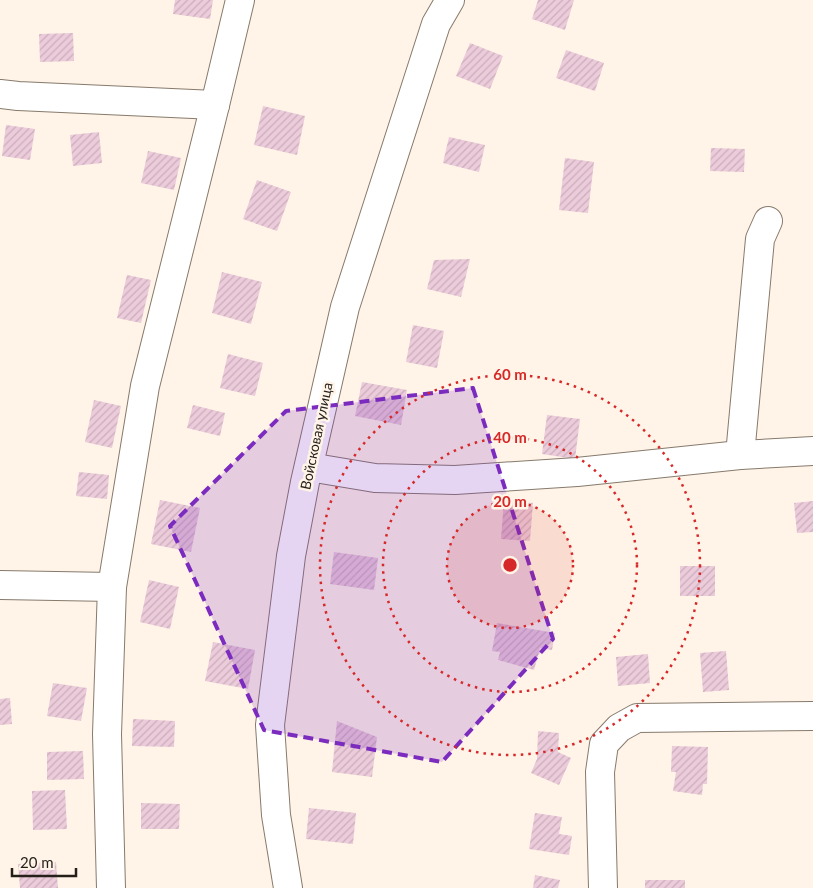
<svg xmlns="http://www.w3.org/2000/svg" width="813" height="888" font-family="Lato,sans-serif">
  <style>
    .building { fill: url(#building-hatch) }
    .lines { fill: none; stroke-linecap: round; stroke-linejoin: round }
    .minor-casing { stroke: #867a6c; stroke-width: 30 }
    .minor { stroke: #fff; stroke-width: 28 }
    .marked { fill: #7b2cbf; fill-opacity: 0.2; stroke: #7b2cbf; stroke-width: 4; stroke-dasharray: 10 6; stroke-linejoin: round }
    .ring { fill: none; stroke: #d62828; stroke-width: 2.5; stroke-dasharray: 2.5 5 }
    .labels { text-anchor: middle; dominant-baseline: central; stroke-width: 5; stroke-linejoin: round; paint-order: stroke }
    .street-label { font-size: 14px; fill: #241f19; stroke: #fff4e7 }
    .centre { fill: #d62828; stroke: #fff4e7; stroke-width: 2.5 }
    .ring-label { font-size: 15px; text-anchor: middle; font-weight: bold; fill: #d62828; stroke: #fff4e7; stroke-width: 5; stroke-linejoin: round; paint-order: stroke }
  </style>
  <defs>
    <pattern id="building-hatch" width="6" height="6" patternUnits="userSpaceOnUse" patternTransform="scale(1.25)"><rect width="6" height="6" fill="#eccbdb"/><path d="M-1 1l2-2M0 6l6-6M5 7l2-2" fill="none" stroke="#caaebb"/></pattern>
  </defs>
  <rect width="100%" height="100%" fill="#fff4e7"/>
  <g class="building">
    <path d="M 175,0 L 213,0 L 210,19 L 173,14 Z"/>
    <path d="M 538,0 L 574,0 L 565,30 L 532,19 Z"/>
    <path d="M 73,33 L 74,61 L 40,62 L 39,34 Z"/>
    <path d="M 470,43 L 503,56 L 490,89 L 456,76 Z"/>
    <path d="M 566,50 L 604,63 L 595,91 L 556,78 Z"/>
    <path d="M 263,106 L 305,116 L 297,155 L 254,145 Z"/>
    <path d="M 6,125 L 35,129 L 30,160 L 2,156 Z"/>
    <path d="M 99,132 L 102,163 L 73,166 L 70,135 Z"/>
    <path d="M 449,137 L 485,145 L 479,172 L 443,163 Z"/>
    <path d="M 711,148 L 745,149 L 744,172 L 710,171 Z"/>
    <path d="M 148,151 L 181,158 L 174,190 L 141,183 Z"/>
    <path d="M 565,158 L 594,162 L 588,213 L 559,210 Z"/>
    <path d="M 257,180 L 291,192 L 277,231 L 243,219 Z"/>
    <path d="M 470,259 L 461,297 L 427,289 L 434,260 Z"/>
    <path d="M 222,272 L 262,282 L 251,324 L 212,313 Z"/>
    <path d="M 127,275 L 151,280 L 141,323 L 117,318 Z"/>
    <path d="M 413,325 L 444,331 L 437,368 L 406,362 Z"/>
    <path d="M 228,354 L 263,363 L 255,396 L 220,388 Z"/>
    <path d="M 362,382 L 407,390 L 401,425 L 355,416 Z"/>
    <path d="M 94,400 L 121,406 L 112,448 L 85,442 Z"/>
    <path d="M 193,405 L 225,413 L 220,436 L 187,428 Z"/>
    <path d="M 547,415 L 580,419 L 575,459 L 542,454 Z"/>
    <path d="M 79,472 L 109,475 L 107,499 L 76,496 Z"/>
    <path d="M 160,500 L 200,508 L 191,552 L 151,544 Z"/>
    <path d="M 504,501 L 533,503 L 530,541 L 501,539 Z"/>
    <path d="M 813,501 L 813,532 L 797,533 L 794,503 Z"/>
    <path d="M 334,552 L 378,558 L 374,590 L 330,584 Z"/>
    <rect x="680" y="566" width="35" height="30"/>
    <path d="M 149,580 L 179,587 L 170,629 L 140,622 Z"/>
    <path d="M 497,623 L 555,633 L 552,650 L 540,648 L 534,670 L 498,660 L 500,652 L 492,651 Z"/>
    <path d="M 213,642 L 255,650 L 248,689 L 205,681 Z"/>
    <path d="M 726,651 L 729,690 L 703,692 L 700,653 Z"/>
    <path d="M 648,654 L 650,683 L 618,686 L 616,657 Z"/>
    <path d="M 53,683 L 87,688 L 81,721 L 47,716 Z"/>
    <path d="M 10,698 L 12,724 L 0,725 L 0,699 Z"/>
    <path d="M 133,719 L 175,721 L 174,747 L 132,746 Z"/>
    <path d="M 337,721 L 377,737 L 372,777 L 332,772 Z"/>
    <path d="M 538,731 L 559,733 L 558,752 L 571,758 L 559,785 L 531,773 L 537,759 Z"/>
    <path d="M 672,746 L 708,747 L 707,784 L 703,784 L 702,795 L 673,791 L 676,772 L 671,772 Z"/>
    <path d="M 83,751 L 84,779 L 47,780 L 47,752 Z"/>
    <path d="M 65,790 L 67,829 L 33,830 L 32,791 Z"/>
    <path d="M 141,803 L 180,804 L 179,829 L 141,829 Z"/>
    <path d="M 309,808 L 356,813 L 353,844 L 306,839 Z"/>
    <path d="M 535,813 L 562,817 L 559,834 L 572,836 L 569,855 L 529,849 Z"/>
    <path d="M 56,862 L 58,888 L 20,888 L 18,864 Z"/>
    <path d="M 535,875 L 560,880 L 558,888 L 533,888 Z"/>
    <rect x="645" y="880" width="40" height="8"/>
  </g>
  <g class="lines">
    <defs>
      <g id="minor">
        <path d="M 0,94 L 18,96 L 215,105"/>
        <path d="M 740,455 L 760,239 L 768,221"/>
        <path d="M 309,467 L 375,478 L 455,480 L 577,472 L 740,455 L 813,451"/>
        <path d="M 0,585 L 112,587"/>
        <path d="M 111,888 L 107,734 L 112,587 L 145,386 L 215,105 L 240,0"/>
        <path d="M 288,888 L 276,815 L 270,725 L 291,556 L 305,482 L 345,307 L 436,24 L 450,0"/>
        <path d="M 603,888 L 600,772 L 604,744 L 619,728 L 637,718 L 813,716"/>
      </g>
    </defs>
    <use href="#minor" class="minor-casing"/>
    <use href="#minor" class="minor"/>
  </g>
  <path class="marked" d="M 473,388 L 553,639 L 442,762 L 264,730 L 170,526 L 286,411 Z"/>
  <circle cx="510" cy="565" r="63" fill="#d62828" fill-opacity=".12"/>
  <g class="ring">
    <circle cx="510" cy="565" r="63"/>
    <circle cx="510" cy="565" r="127"/>
    <circle cx="510" cy="565" r="190"/>
  </g>
  <g class="labels">
    <g class="street-label">
      <text transform="translate(316 436) rotate(-78)">Войсковая улица</text>
    </g>
  </g>
  <circle cx="510" cy="565" r="8" class="centre"/>
  <g class="ring-label">
    <text x="510" y="380">60 m</text>
    <text x="510" y="443">40 m</text>
    <text x="510" y="507">20 m</text>
  </g>
  <path d="M12 868v8h64v-8" fill="none" stroke="#241f19" stroke-width="2.5"/>
  <text x="20" y="868" font-size="15" fill="#241f19" stroke="#fff4e7" stroke-width="4" paint-order="stroke">20 m</text>
</svg>
